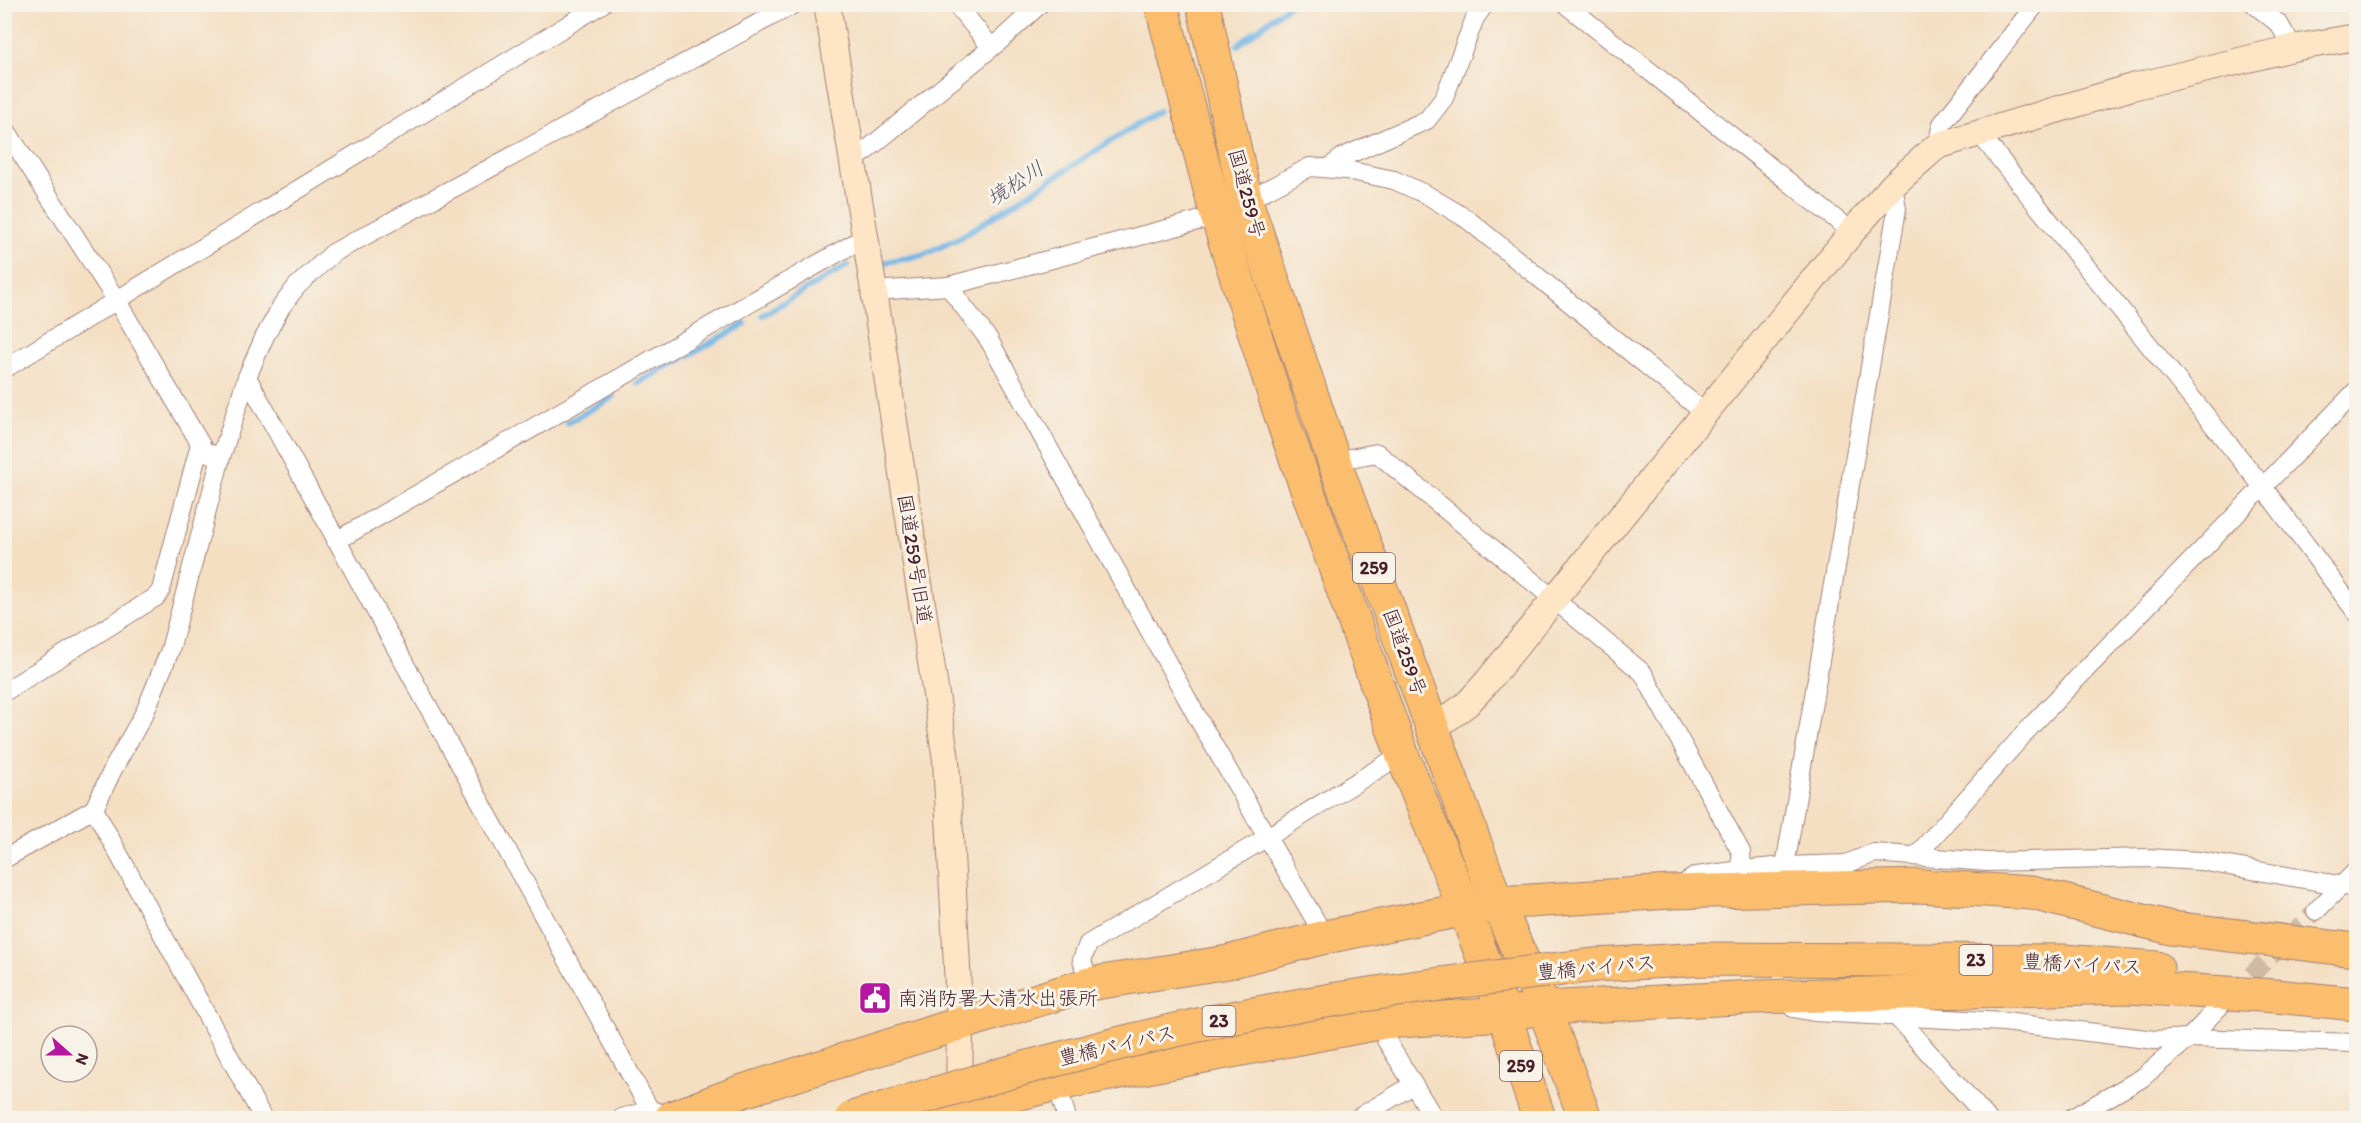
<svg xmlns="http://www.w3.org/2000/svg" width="2361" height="1123" font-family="Itim,'Klee One',sans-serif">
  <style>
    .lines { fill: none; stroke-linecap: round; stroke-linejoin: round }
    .stream { stroke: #6fb5e6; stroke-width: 6 }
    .street-tunnel { stroke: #d2b9a5; stroke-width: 18; stroke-dasharray: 18 9; stroke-linecap: butt }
    .street-casing { stroke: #9f7f77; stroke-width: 20 }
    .secondary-casing { stroke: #9f7f77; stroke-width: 28 }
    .highway-casing { stroke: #9f7f77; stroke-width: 35 }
    .street { stroke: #fff; stroke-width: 18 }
    .secondary { stroke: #fde5c5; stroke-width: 26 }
    .highway { stroke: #fabe6e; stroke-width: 33 }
    .highway-bridge-casing { stroke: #9f7f77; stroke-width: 35; stroke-linecap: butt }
    .highway-bridge { stroke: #fabe6e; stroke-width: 33 }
    .labels { text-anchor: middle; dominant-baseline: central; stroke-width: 6; stroke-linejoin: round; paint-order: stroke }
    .shield { fill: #f7f3e8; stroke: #7e5f64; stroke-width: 1.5 }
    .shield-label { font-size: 18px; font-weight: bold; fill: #4a1f2b }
    .street-label { font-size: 20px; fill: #4a1f2b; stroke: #f7f3e8 }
    .poi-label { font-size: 20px; fill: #4a1f2b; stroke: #f7f3e8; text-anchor: start }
    .water-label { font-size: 21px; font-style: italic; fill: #57546c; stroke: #f7f3e8 }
  </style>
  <rect width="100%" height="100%" fill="#f7f3e8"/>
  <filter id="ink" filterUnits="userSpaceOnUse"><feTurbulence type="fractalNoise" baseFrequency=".0167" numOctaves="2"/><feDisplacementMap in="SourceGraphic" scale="12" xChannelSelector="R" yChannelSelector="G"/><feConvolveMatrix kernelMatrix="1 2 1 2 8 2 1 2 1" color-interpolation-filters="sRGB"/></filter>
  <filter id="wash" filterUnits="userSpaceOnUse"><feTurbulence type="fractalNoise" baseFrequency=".008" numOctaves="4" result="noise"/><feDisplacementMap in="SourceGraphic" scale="24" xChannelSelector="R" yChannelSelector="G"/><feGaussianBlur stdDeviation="1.35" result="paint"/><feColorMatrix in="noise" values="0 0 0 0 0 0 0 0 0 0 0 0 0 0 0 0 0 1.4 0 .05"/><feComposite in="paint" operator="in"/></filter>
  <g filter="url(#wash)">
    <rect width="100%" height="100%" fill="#f4dfc3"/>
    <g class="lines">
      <g class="stream">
        <path d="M 1238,45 L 1290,4"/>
        <path d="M 881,263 L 923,255 L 961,237 L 1158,111"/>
        <path d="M 763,315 L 848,265"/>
        <path d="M 638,383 L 745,324"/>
        <path d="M 567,423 L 613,397"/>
      </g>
    </g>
  </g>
  <g filter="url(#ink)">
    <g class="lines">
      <path class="street-tunnel" d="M 2232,994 L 2316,911"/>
      <defs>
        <g id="street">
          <path d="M 956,4 L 991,47"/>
          <path d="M 1565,4 L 1852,232"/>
          <path d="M 2254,4 L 2279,24 L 2293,48"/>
          <path d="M 4,127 L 117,301 L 205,452 L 221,457"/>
          <path d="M 1979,133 L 2263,487 L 2356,612"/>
          <path d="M 1937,146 L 1942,124 L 2036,4"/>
          <path d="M 851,163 L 1002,39 L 1040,4"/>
          <path d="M 1330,167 L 1343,157 L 1427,120 L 1444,98 L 1475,18 L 1485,4"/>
          <path d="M 948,286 L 989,340 L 1200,722 L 1325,937"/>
          <path d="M 874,291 L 948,286 L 1217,216 L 1310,167 L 1346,170 L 1394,180 L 1427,195 L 1467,219 L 1705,413"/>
          <path d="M 4,369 L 602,4"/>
          <path d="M 247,377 L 650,1110"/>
          <path d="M 1334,461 L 1377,453 L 1643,673 L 1741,852 L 1742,870"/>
          <path d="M 336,541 L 865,237"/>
          <path d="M 4,692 L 156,597 L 161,590 L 200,444"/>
          <path d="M 94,809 L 263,1118"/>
          <path d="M 1917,855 L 2031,726 L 2356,391"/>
          <path d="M 4,859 L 94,809 L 113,769 L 145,712 L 170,650 L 221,457 L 247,377 L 264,338 L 281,307 L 297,286 L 333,253 L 794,4"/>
          <path d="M 1785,866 L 1897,209 L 1893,185"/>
          <path d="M 1685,883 L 1696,876 L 1742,870 L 1785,866 L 1846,864 L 1874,853 L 1987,862 L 2147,858 L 2200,861 L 2356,888"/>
          <path d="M 2316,911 L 2356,871"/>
          <path d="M 1089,984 L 1082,960 L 1088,944 L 1266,838 L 1402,754"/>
          <path d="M 1793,1008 L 1814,1012 L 2004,1022 L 2155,1040 L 2189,1038 L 2356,1043"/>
          <path d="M 1896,1016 L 1987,1118"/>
          <path d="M 1384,1022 L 1386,1040 L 1434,1118"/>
          <path d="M 1057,1084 L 1067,1118"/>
          <path d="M 622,1118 L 650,1110 L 661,1113"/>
          <path d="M 1358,1118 L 1413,1085"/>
          <path d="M 2072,1118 L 2142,1078 L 2189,1038 L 2220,1006"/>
        </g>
        <g id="secondary">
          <path d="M 827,4 L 874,291 L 946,760 L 960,1023 L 959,1104"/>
          <path d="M 1433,729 L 1467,704 L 1487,682 L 1852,232 L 1893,185 L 1937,146 L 2132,87 L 2293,48 L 2356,37"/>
        </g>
        <g id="highway">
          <path d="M 1161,4 L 1217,216 L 1284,425 L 1402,754 L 1465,910 L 1504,1014 L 1539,1118"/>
          <path d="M 1203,4 L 1246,201 L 1334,461 L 1497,903 L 1544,1008 L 1585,1118"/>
          <path d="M 1595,965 L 1705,959 L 2064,961 L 2157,968"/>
          <path d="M 671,1118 L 743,1091 L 1089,984 L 1228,962 L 1325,937 L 1497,903 L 1671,892 L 1920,886 L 2032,893 L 2171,928 L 2356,950"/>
          <path d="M 928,1118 L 959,1108 L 1057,1084 L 1384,1022 L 1504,1014 L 1544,1008 L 1755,997 L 2129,987 L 2276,996 L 2356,1004"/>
        </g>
      </defs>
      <use href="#street" class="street-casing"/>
      <use href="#secondary" class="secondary-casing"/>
      <use href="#highway" class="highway-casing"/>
      <use href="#street" class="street"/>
      <use href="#secondary" class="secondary"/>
      <use href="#highway" class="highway"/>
      <defs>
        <path id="highway-bridge" d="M 852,1118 C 973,1082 1093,1047 1217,1021 C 1342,995 1468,980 1595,965"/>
      </defs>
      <use href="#highway-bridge" class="highway-bridge-casing"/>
      <use href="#highway-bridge" class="highway-bridge"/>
    </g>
  </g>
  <defs>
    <symbol id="civic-square" viewBox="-11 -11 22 22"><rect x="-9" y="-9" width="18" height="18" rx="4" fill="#b5179e" stroke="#f7f3e8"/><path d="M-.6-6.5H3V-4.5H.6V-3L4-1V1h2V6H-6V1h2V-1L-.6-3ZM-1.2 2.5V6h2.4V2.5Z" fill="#fff"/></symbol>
  </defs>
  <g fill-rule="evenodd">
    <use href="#civic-square" x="856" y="979" width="38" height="38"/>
  </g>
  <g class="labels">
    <g class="shield">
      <rect x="1353" y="553" width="42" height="30" rx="4.5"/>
      <rect x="1959.5" y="945" width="33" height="30" rx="4.5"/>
      <rect x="1202.5" y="1006" width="33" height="30" rx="4.5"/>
      <rect x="1500" y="1051" width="42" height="30" rx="4.5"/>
    </g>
    <g class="shield-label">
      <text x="1374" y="568">259</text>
      <text x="1976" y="960">23</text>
      <text x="1219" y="1021">23</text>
      <text x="1521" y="1066">259</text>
    </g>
    <g class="street-label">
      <text transform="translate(1247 193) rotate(75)">国道259号</text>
      <text transform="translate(915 559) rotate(81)">国道259号旧道</text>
      <text transform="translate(1405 652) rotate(70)">国道259号</text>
      <text transform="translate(2082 964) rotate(3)">豊橋バイパス</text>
      <text transform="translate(1596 967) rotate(-5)">豊橋バイパス</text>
      <text transform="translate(1117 1045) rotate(-13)">豊橋バイパス</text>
    </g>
    <g class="poi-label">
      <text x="898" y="998">南消防署大清水出張所</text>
    </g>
    <g class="water-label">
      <text transform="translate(1015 183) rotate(-33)">境松川</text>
    </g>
  </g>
  <rect width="2361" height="1123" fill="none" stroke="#f7f3e8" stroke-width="24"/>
  <g transform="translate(69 1054) rotate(111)"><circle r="28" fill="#f7f3e8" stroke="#b29e9c" stroke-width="1.5"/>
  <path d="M0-4.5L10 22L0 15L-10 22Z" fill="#b5179e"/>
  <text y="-9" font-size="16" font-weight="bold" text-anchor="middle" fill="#4a1f2b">N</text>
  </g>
</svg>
